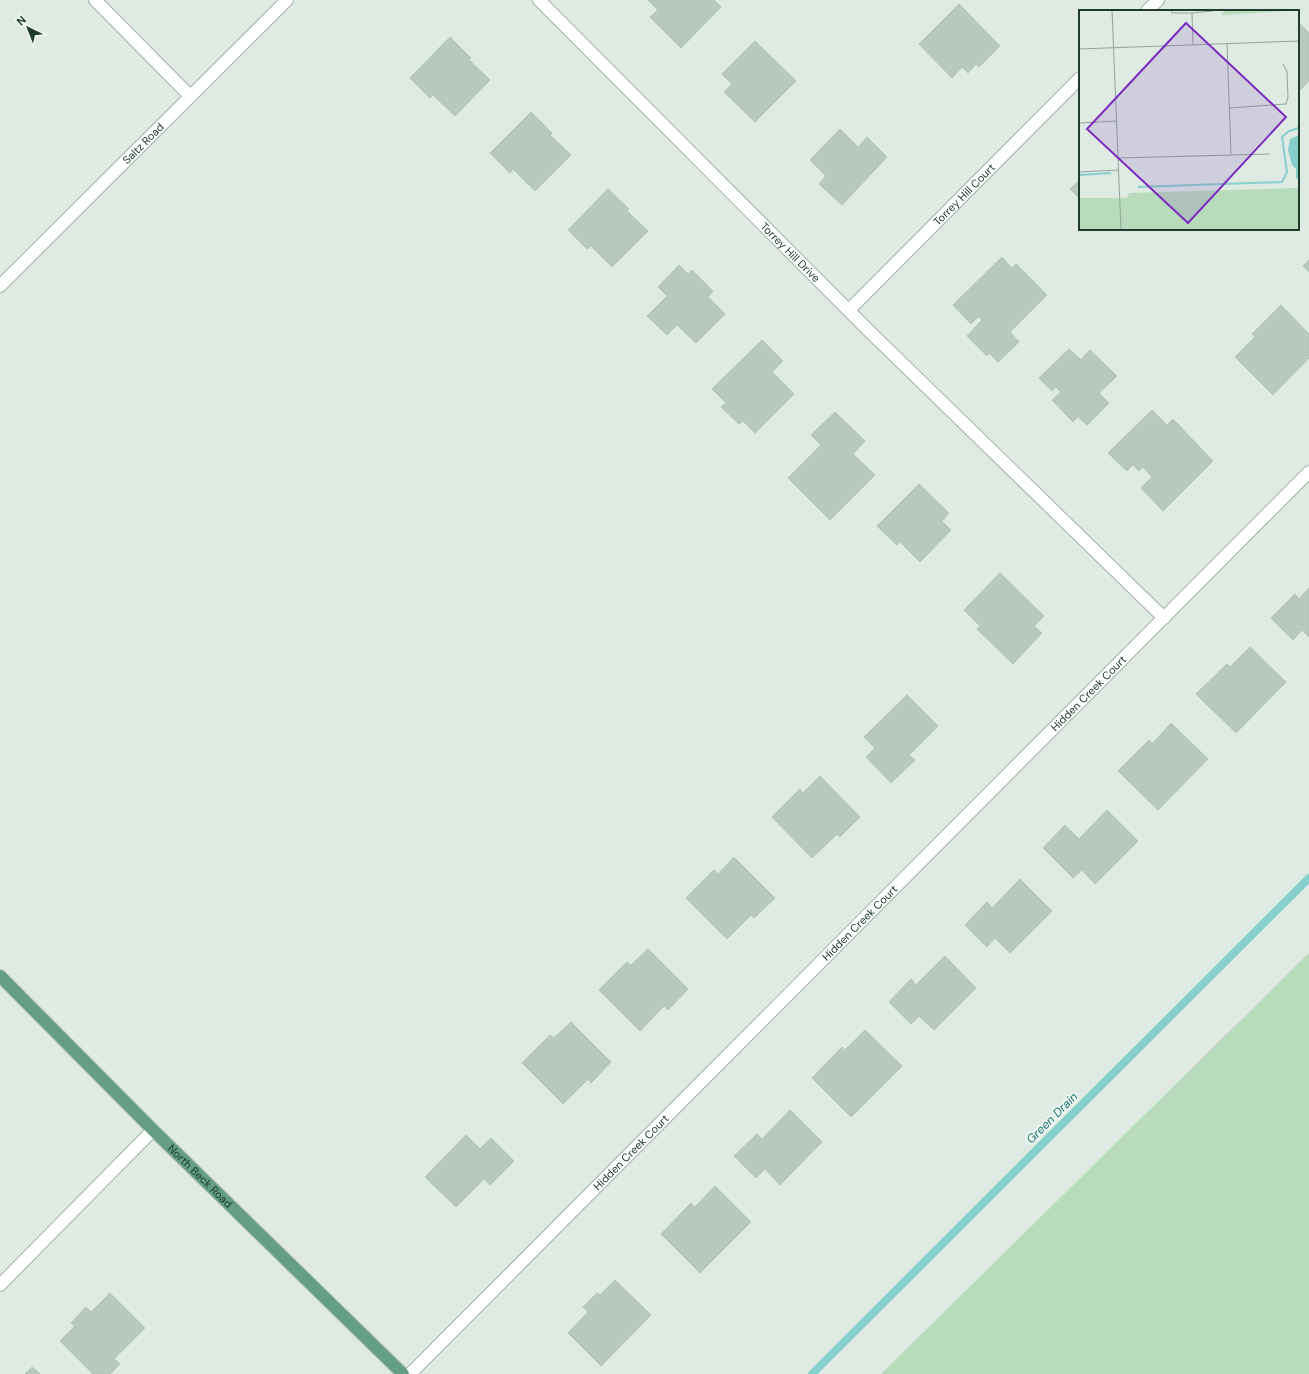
<svg xmlns="http://www.w3.org/2000/svg" width="1309" height="1374" font-family="'DM Sans',sans-serif">
  <style>
    .green { fill: #b8dbbb }
    .lines { fill: none; stroke-linecap: round; stroke-linejoin: round }
    .stream { stroke: #87cfcd; stroke-width: 8 }
    .building { fill: #b7c8be; stroke: #b1c3b9 }
    .minor-casing { stroke: #a2b2a9; stroke-width: 14 }
    .major-casing { stroke: #bcc4c0; stroke-width: 14 }
    .minor { stroke: #fff; stroke-width: 12 }
    .major { stroke: #649f85; stroke-width: 12 }
    .labels { text-anchor: middle; dominant-baseline: central; stroke-width: 4; stroke-linejoin: round; paint-order: stroke }
    .street-label { font-size: 11px; fill: #203a2e; stroke: #eff7f1 }
    .water-label { font-size: 12px; font-style: italic; fill: #1c7473; stroke: #eff7f1 }
    .inset-river { fill: none; stroke: #87cfcd; stroke-width: 2 }
    .inset-road { fill: none; stroke: #93a49b; stroke-width: 1 }
    .view { fill: #7b2cbf; fill-opacity: 0.15; stroke: #7b2cbf; stroke-width: 2 }
    .inset-edge { fill: none; stroke: #203a2e; stroke-width: 2 }
  </style>
  <rect width="100%" height="100%" fill="#dfeae3"/>
  <path class="green" d="M 1309,953 L 1309,1374 L 881,1374 Z"/>
  <g class="lines">
    <path class="stream" d="M 812,1374 L 1309,878"/>
  </g>
  <g class="building">
    <path d="M 648,0 L 714,0 L 721,7 L 681,48 L 650,17 L 658,10 Z"/>
    <path d="M 959,4 L 1000,46 L 979,67 L 976,64 L 968,73 L 962,67 L 952,78 L 919,44 Z"/>
    <path d="M 1298,22 L 1309,33 L 1309,81 L 1298,92 Z"/>
    <path d="M 450,37 L 471,58 L 469,60 L 490,80 L 455,116 L 433,95 L 430,98 L 410,78 Z"/>
    <path d="M 755,41 L 796,81 L 755,122 L 724,92 L 732,84 L 722,74 Z"/>
    <path d="M 531,112 L 552,133 L 550,135 L 571,155 L 535,191 L 513,169 L 510,173 L 490,153 Z"/>
    <path d="M 840,129 L 858,147 L 867,137 L 887,157 L 842,205 L 819,184 L 826,176 L 810,160 Z"/>
    <path d="M 1080,180 L 1080,199 L 1070,189 Z"/>
    <path d="M 608,189 L 629,209 L 627,211 L 648,231 L 612,267 L 591,246 L 587,249 L 568,230 Z"/>
    <path d="M 1002,257 L 1012,268 L 1016,264 L 1047,295 L 1010,332 L 1019,342 L 998,362 L 989,353 L 987,356 L 967,336 L 982,320 L 979,316 L 971,324 L 953,305 Z"/>
    <path d="M 1309,260 L 1309,272 L 1303,266 Z"/>
    <path d="M 679,265 L 688,274 L 692,270 L 713,291 L 708,297 L 725,314 L 696,343 L 677,325 L 667,335 L 647,316 L 667,296 L 658,287 Z"/>
    <path d="M 1281,305 L 1309,334 L 1309,358 L 1273,395 L 1235,357 L 1255,337 L 1252,334 Z"/>
    <path d="M 762,340 L 783,361 L 772,372 L 794,394 L 755,433 L 743,421 L 739,424 L 721,407 L 726,403 L 712,389 Z"/>
    <path d="M 1069,349 L 1081,360 L 1090,350 L 1117,376 L 1099,393 L 1109,403 L 1087,425 L 1078,417 L 1073,422 L 1052,400 L 1061,392 L 1056,387 L 1052,391 L 1039,378 Z"/>
    <path d="M 1152,410 L 1167,425 L 1173,419 L 1213,461 L 1163,511 L 1141,488 L 1152,477 L 1143,467 L 1139,471 L 1133,465 L 1127,471 L 1108,453 Z"/>
    <path d="M 835,412 L 865,441 L 853,454 L 875,475 L 830,520 L 788,478 L 821,445 L 811,435 Z"/>
    <path d="M 919,484 L 949,513 L 942,521 L 951,530 L 920,562 L 900,542 L 897,545 L 877,526 Z"/>
    <path d="M 1000,573 L 1044,616 L 1034,626 L 1042,633 L 1013,664 L 977,629 L 980,626 L 964,610 Z"/>
    <path d="M 1309,588 L 1309,637 L 1302,630 L 1293,640 L 1271,618 L 1295,594 L 1299,599 Z"/>
    <path d="M 1250,647 L 1286,682 L 1236,733 L 1196,694 L 1227,664 L 1230,667 Z"/>
    <path d="M 907,695 L 938,726 L 909,755 L 915,760 L 891,783 L 866,757 L 875,748 L 864,737 Z"/>
    <path d="M 1171,723 L 1208,759 L 1158,810 L 1118,771 L 1149,740 L 1152,744 Z"/>
    <path d="M 820,776 L 860,817 L 840,837 L 837,834 L 812,858 L 772,817 L 800,789 L 803,793 Z"/>
    <path d="M 1107,810 L 1138,841 L 1095,884 L 1082,870 L 1073,878 L 1043,848 L 1065,825 L 1079,839 Z"/>
    <path d="M 734,857 L 775,898 L 754,918 L 751,915 L 727,939 L 686,898 L 714,870 L 718,874 Z"/>
    <path d="M 1020,879 L 1052,911 L 1010,953 L 995,938 L 987,947 L 965,925 L 987,902 L 992,908 Z"/>
    <path d="M 648,949 L 688,989 L 668,1010 L 664,1006 L 640,1031 L 599,990 L 627,962 L 631,965 Z"/>
    <path d="M 945,956 L 976,988 L 934,1030 L 919,1016 L 911,1024 L 889,1002 L 911,979 L 916,985 Z"/>
    <path d="M 571,1022 L 611,1062 L 591,1083 L 588,1079 L 563,1104 L 522,1063 L 550,1035 L 554,1038 Z"/>
    <path d="M 865,1030 L 902,1066 L 851,1117 L 812,1078 L 842,1047 L 845,1050 Z"/>
    <path d="M 790,1110 L 822,1142 L 780,1185 L 765,1169 L 756,1178 L 734,1156 L 757,1134 L 762,1139 Z"/>
    <path d="M 466,1135 L 480,1149 L 491,1138 L 514,1161 L 490,1185 L 484,1179 L 456,1207 L 425,1177 Z"/>
    <path d="M 715,1186 L 751,1222 L 700,1273 L 661,1234 L 691,1203 L 695,1207 Z"/>
    <path d="M 615,1280 L 651,1315 L 601,1366 L 568,1333 L 588,1312 L 583,1307 L 597,1293 L 600,1295 Z"/>
    <path d="M 110,1293 L 145,1328 L 114,1359 L 120,1364 L 110,1374 L 93,1374 L 60,1341 L 75,1326 L 71,1323 L 86,1307 L 91,1312 Z"/>
    <path d="M 32,1367 L 40,1374 L 25,1374 Z"/>
  </g>
  <g class="lines">
    <defs>
      <g id="minor">
        <path d="M 95,0 L 190,96"/>
        <path id="s1" d="M 539,0 L 867,329 L 1164,618"/>
        <path d="M 1147,11 L 1158,0"/>
        <path id="s2" d="M 0,286 L 287,0"/>
        <path id="s3" d="M 849,310 L 1080,78"/>
        <path d="M 0,1285 L 153,1130"/>
        <path id="s4" d="M 410,1374 L 1309,472"/>
      </g>
      <g id="major">
        <path id="s5" d="M 0,976 L 153,1130 L 403,1374"/>
      </g>
    </defs>
    <use href="#minor" class="minor-casing"/>
    <use href="#major" class="major-casing"/>
    <use href="#minor" class="minor"/>
    <use href="#major" class="major"/>
  </g>
  <g class="labels">
    <g class="street-label">
      <text stroke="none"><textPath href="#s2" startOffset="202">Saltz Road</textPath></text>
      <text stroke="none"><textPath href="#s3" startOffset="163">Torrey Hill Court</textPath></text>
      <text stroke="none"><textPath href="#s1" startOffset="356">Torrey Hill Drive</textPath></text>
      <text stroke="none"><textPath href="#s4" startOffset="961">Hidden Creek Court</textPath></text>
      <text stroke="none"><textPath href="#s4" startOffset="637">Hidden Creek Court</textPath></text>
      <text stroke="none"><textPath href="#s4" startOffset="313">Hidden Creek Court</textPath></text>
      <text stroke="none"><textPath href="#s5" startOffset="283">North Beck Road</textPath></text>
    </g>
    <g class="water-label">
      <text transform="translate(1052 1118) rotate(-45)">Green Drain</text>
    </g>
  </g>
  <g transform="translate(1079 10)">
    <rect width="220" height="220" fill="#dfeae3"/>
    <path d="M 146,0 L 208,0 L 208,1 L 142,5 ZM 220,178 L 220,220 L 0,220 L 0,188 L 48,188 L 50,183 Z" fill="#b8dbbb"/>
    <path d="M 220,125 L 220,170 L 217,168 L 217,159 L 213,155 L 209,140 L 211,129 Z" fill="#87cfcd"/>
    <path class="inset-river" d="M 0,165 L 32,163M 59,177 L 203,172 L 208,162 L 203,127 L 210,121 L 220,118"/>
    <path class="inset-road" d="M 33,0 L 42,220M 92,0 L 93,3 L 113,3 L 134,1M 113,3 L 114,34M 148,33 L 152,144M 0,39 L 220,31M 150,98 L 207,94 L 209,87 L 208,62 L 204,54M 0,113 L 38,111M 39,148 L 191,144M 0,162 L 40,160"/>
    <path class="view" d="M 107,13 L 207,107 L 109,213 L 8,119 Z"/>
    <rect width="220" height="220" class="inset-edge"/>
  </g>
  <g transform="translate(28 28) rotate(317)" stroke="#eff7f1" stroke-width="3" paint-order="stroke">
  <path d="M0-3L7 15L0 10L-7 15Z" fill="#203a2e"/>
  <text y="-6" font-size="11" font-weight="bold" text-anchor="middle" fill="#203a2e">N</text>
  </g>
</svg>
